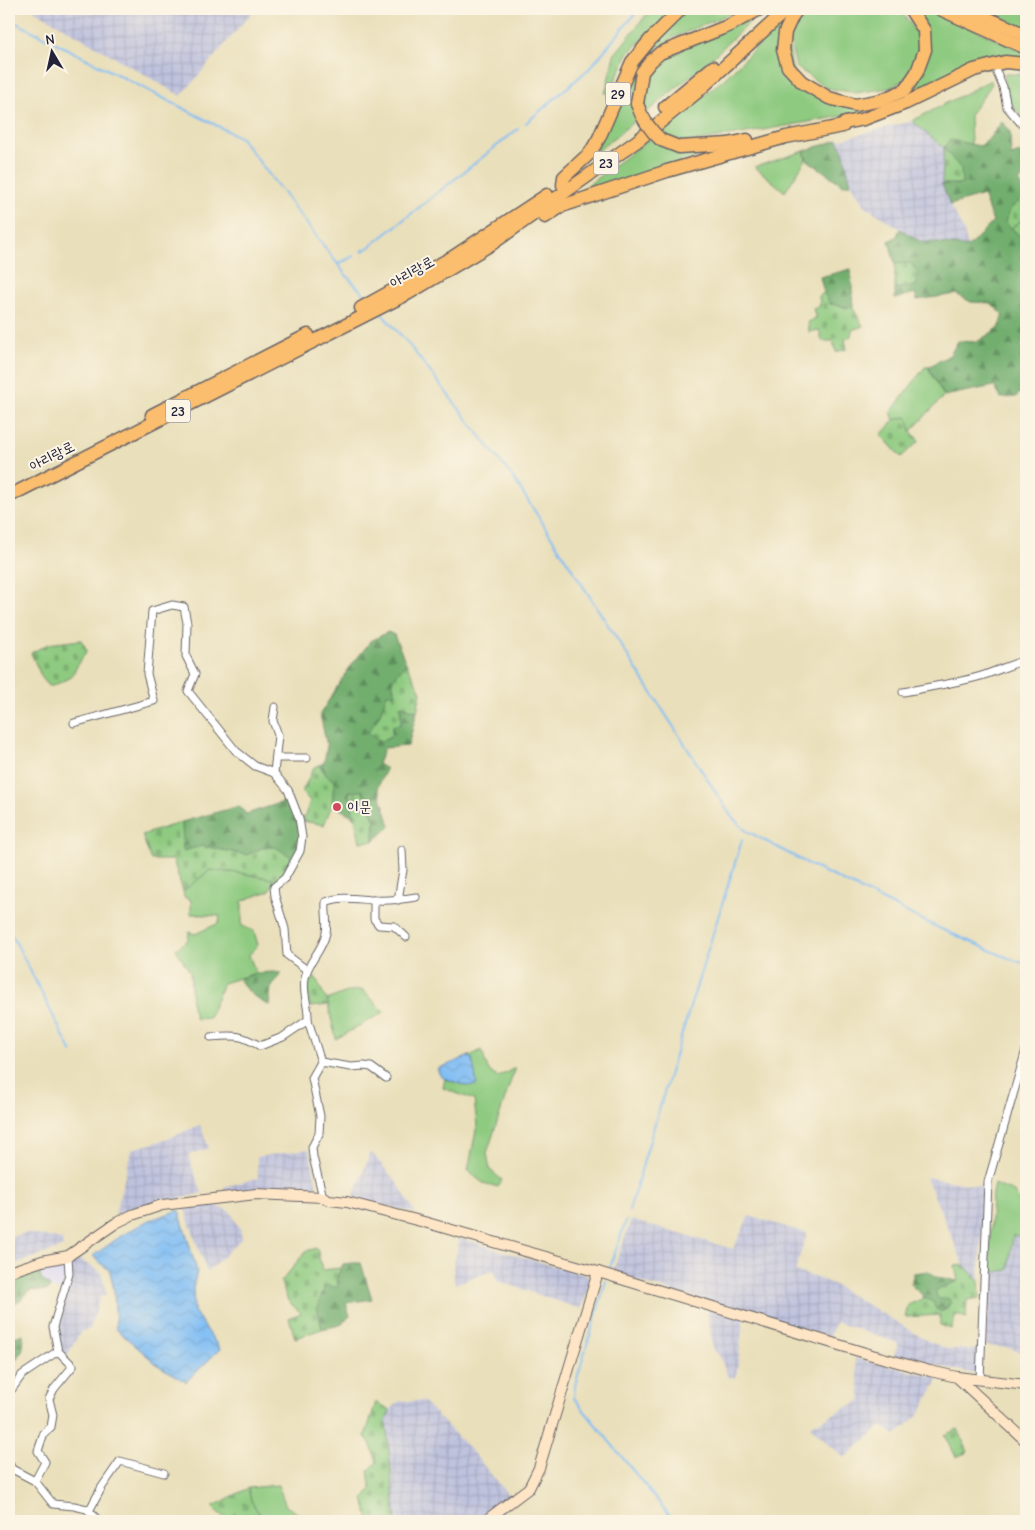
<svg xmlns="http://www.w3.org/2000/svg" width="1035" height="1530" font-family="'Comic Neue','Poor Story',sans-serif">
  <style>
    .built { fill: #d8d7f8 }
    .industrial { fill: url(#industrial-grid) }
    .green { fill: #8eca80; stroke: #58765e }
    .forest { fill: url(#forest-firs); stroke: #4a6854 }
    .cemetery { fill: url(#cemetery-stones); stroke: #58765e }
    .water { fill: url(#water-waves); stroke: #527098 }
    .lines { fill: none; stroke-linecap: round; stroke-linejoin: round }
    .stream { stroke: #81bef4; stroke-width: 2 }
    .street-casing { stroke: #686467; stroke-width: 9 }
    .secondary-casing { stroke: #686467; stroke-width: 12 }
    .highway-casing { stroke: #686467; stroke-width: 15 }
    .street { stroke: #fff; stroke-width: 7 }
    .secondary { stroke: #fde5c5; stroke-width: 10 }
    .highway { stroke: #fbbd6e; stroke-width: 12 }
    .highway-bridge-casing { stroke: #686467; stroke-width: 15; stroke-linecap: butt }
    .highway-bridge { stroke: #fbbd6e; stroke-width: 12 }
    .poi-dot { fill: #d1495b; stroke: #fcf5e5; stroke-width: 2 }
    .labels { text-anchor: middle; dominant-baseline: central; stroke-width: 4; stroke-linejoin: round; paint-order: stroke }
    .shield { fill: #fcf5e5; stroke: #63616e; stroke-width: 1 }
    .shield-label { font-size: 14px; font-weight: bold; fill: #22223b }
    .street-label { font-size: 15px; fill: #22223b; stroke: #fcf5e5 }
    .poi-label { font-size: 15px; fill: #22223b; stroke: #fcf5e5; text-anchor: start }
  </style>
  <defs>
    <pattern id="industrial-grid" width="8" height="8" patternUnits="userSpaceOnUse" patternTransform="scale(1.25)"><rect width="8" height="8" fill="#bfc2dd"/><path d="M0 4h8M4 0v8" fill="none" stroke="#a4a6bf"/></pattern>
    <pattern id="forest-firs" width="22" height="20" patternUnits="userSpaceOnUse" patternTransform="scale(1.25)"><rect width="22" height="20" fill="#72ae6e"/><path d="M5 1l3.5 6h-7zM16 11l3.5 6h-7z" fill="#5d8d5c"/></pattern>
    <pattern id="cemetery-stones" width="16" height="16" patternUnits="userSpaceOnUse" patternTransform="scale(1.25)"><rect width="16" height="16" fill="#8eca80"/><path d="M2 7V4a2 2 0 0 1 4 0v3zM10 15v-3a2 2 0 0 1 4 0v3z" fill="#7aad70"/></pattern>
    <pattern id="water-waves" width="16" height="10" patternUnits="userSpaceOnUse" patternTransform="scale(1.25)"><rect width="16" height="10" fill="#81bef4"/><path d="M0 5q4-4 8 0t8 0" fill="none" stroke="#6fa3d2"/></pattern>
  </defs>
  <rect width="100%" height="100%" fill="#fcf5e5"/>
  <filter id="ink" filterUnits="userSpaceOnUse"><feTurbulence type="fractalNoise" baseFrequency=".02" numOctaves="2"/><feDisplacementMap in="SourceGraphic" scale="10" xChannelSelector="R" yChannelSelector="G"/><feConvolveMatrix kernelMatrix="1 2 1 2 8 2 1 2 1" color-interpolation-filters="sRGB"/></filter>
  <filter id="wash" filterUnits="userSpaceOnUse"><feTurbulence type="fractalNoise" baseFrequency=".0096" numOctaves="4" result="noise"/><feDisplacementMap in="SourceGraphic" scale="20" xChannelSelector="R" yChannelSelector="G"/><feGaussianBlur stdDeviation="1.12" result="paint"/><feColorMatrix in="noise" values="0 0 0 0 0 0 0 0 0 0 0 0 0 0 0 0 0 1.4 0 .05"/><feComposite in="paint" operator="in"/></filter>
  <g filter="url(#wash)">
    <rect width="100%" height="100%" fill="#e9dfba"/>
    <path class="built" d="M 65,1260 L 67,1274 L 60,1292 L 51,1287 L 41,1279 L 39,1265 Z"/>
    <g class="industrial">
      <path d="M 32,9 L 252,9 L 254,10 L 181,96 Z"/>
      <path d="M 912,121 L 944,148 L 942,184 L 950,205 L 963,229 L 968,247 L 931,242 L 921,242 L 866,207 L 851,184 L 843,151 L 838,140 Z"/>
      <path d="M 200,1125 L 209,1148 L 188,1155 L 202,1193 L 115,1215 L 132,1149 L 165,1140 Z"/>
      <path d="M 309,1149 L 318,1192 L 262,1189 L 224,1194 L 224,1187 L 258,1178 L 257,1157 Z"/>
      <path d="M 371,1152 L 398,1184 L 415,1213 L 353,1198 Z"/>
      <path d="M 926,1177 L 984,1187 L 979,1281 L 964,1265 Z"/>
      <path d="M 208,1203 L 230,1211 L 240,1229 L 242,1238 L 207,1272 L 184,1207 Z"/>
      <path d="M 749,1216 L 807,1233 L 795,1271 L 831,1283 L 928,1341 L 946,1349 L 979,1350 L 976,1374 L 894,1356 L 898,1343 L 836,1322 L 829,1337 L 744,1314 L 736,1378 L 728,1377 L 719,1355 L 713,1350 L 706,1301 L 612,1274 L 631,1220 L 733,1249 Z"/>
      <path d="M 27,1233 L 62,1240 L 63,1247 L 9,1266 L 9,1237 Z"/>
      <path d="M 1013,1235 L 1026,1238 L 1026,1355 L 1010,1348 L 986,1346 L 989,1273 L 1008,1269 Z"/>
      <path d="M 460,1238 L 511,1254 L 593,1277 L 581,1309 L 498,1281 L 494,1270 L 455,1284 L 453,1268 Z"/>
      <path d="M 75,1257 L 102,1273 L 106,1295 L 100,1296 L 90,1329 L 81,1331 L 67,1356 L 60,1348 L 55,1327 L 72,1274 L 65,1260 Z"/>
      <path d="M 855,1358 L 939,1378 L 919,1415 L 896,1435 L 881,1426 L 844,1458 L 810,1426 L 861,1400 Z"/>
      <path d="M 400,1401 L 423,1401 L 475,1455 L 509,1496 L 498,1521 L 396,1521 L 386,1422 L 390,1410 Z"/>
    </g>
    <g class="green">
      <path d="M 651,9 L 673,9 L 667,17 L 628,53 L 611,90 L 605,94 L 614,55 Z"/>
      <path d="M 685,9 L 741,9 L 672,38 L 643,62 L 637,119 L 594,154 L 632,67 Z"/>
      <path d="M 807,9 L 898,9 L 907,19 L 918,36 L 919,55 L 907,78 L 889,88 L 856,93 L 827,88 L 796,67 L 789,36 Z"/>
      <path d="M 912,9 L 930,9 L 1026,53 L 1026,57 L 1000,56 L 957,70 L 926,87 L 883,107 L 837,117 L 694,142 C 683,141 670,140 661,131 L 724,79 L 784,20 L 795,84 L 839,105 L 895,98 L 928,54 Z"/>
      <path d="M 985,9 L 1026,9 L 1026,29 Z"/>
      <path d="M 756,16 L 713,57 L 646,113 L 643,93 L 649,71 L 663,56 Z"/>
      <path d="M 1005,74 L 1026,74 L 1026,122 C 1015,109 1001,94 1005,74 Z"/>
      <path d="M 991,80 L 992,84 L 970,115 L 971,145 L 950,141 L 944,148 L 912,121 Z"/>
      <path d="M 652,137 L 675,150 L 728,147 L 572,197 Z"/>
      <path d="M 804,151 L 806,159 L 785,192 L 755,167 Z"/>
      <path d="M 1026,217 L 1026,241 L 1024,243 L 1011,228 Z"/>
      <path d="M 925,367 L 928,367 L 944,396 L 911,431 L 907,417 L 894,420 L 891,412 Z"/>
      <path d="M 210,870 L 240,873 L 273,879 L 273,885 L 269,891 L 242,901 L 242,926 L 254,931 L 258,945 L 249,955 L 256,973 L 223,983 L 209,1018 L 196,1019 L 192,1007 L 190,972 L 176,949 L 188,940 L 189,932 L 195,934 L 219,923 L 220,916 L 191,914 L 191,900 L 184,897 L 183,891 Z"/>
      <path d="M 363,990 L 384,1012 L 336,1039 L 327,1000 L 349,991 Z"/>
      <path d="M 482,1050 C 485,1061 486,1072 498,1077 L 515,1068 L 487,1153 L 490,1170 L 502,1180 L 498,1187 L 483,1183 L 468,1171 L 477,1125 L 474,1100 L 443,1088 L 445,1079 L 466,1086 L 472,1058 L 467,1057 Z"/>
      <path d="M 994,1184 L 1014,1192 L 1024,1208 L 1026,1208 L 1026,1238 L 1013,1235 L 1008,1270 L 989,1273 L 992,1193 Z"/>
      <path d="M 278,1485 L 286,1506 L 305,1518 L 305,1521 L 277,1521 L 277,1518 L 269,1516 L 264,1521 L 251,1501 L 248,1488 Z"/>
    </g>
    <g class="forest">
      <path d="M 1002,122 L 1010,132 L 1011,156 L 1026,151 L 1026,165 L 1024,171 L 1026,175 L 1019,181 L 1024,198 L 1011,208 L 1005,222 L 1021,237 L 1026,247 L 1026,340 L 1021,346 L 1026,351 L 1026,371 L 1019,377 L 1023,390 L 1016,397 L 1001,398 L 994,386 L 944,396 L 928,367 L 950,355 L 958,341 L 977,342 L 1000,327 L 1003,315 L 991,303 L 971,302 L 956,294 L 917,300 L 915,293 L 895,299 L 895,288 L 916,286 L 910,263 L 895,264 L 889,241 L 897,236 L 900,229 L 921,242 L 931,242 L 968,247 L 993,222 L 983,195 L 950,205 L 942,184 L 962,184 L 961,170 L 944,148 L 950,140 L 980,146 L 987,141 Z"/>
      <path d="M 838,140 L 843,151 L 851,184 L 843,185 L 806,159 L 804,151 Z"/>
      <path d="M 851,269 L 853,308 L 829,304 L 824,293 L 820,277 Z"/>
      <path d="M 388,632 L 394,635 L 406,663 L 393,681 L 395,694 L 387,694 L 379,716 L 369,733 L 380,742 L 392,736 L 392,727 L 401,712 L 400,706 L 417,711 L 408,746 L 384,748 L 378,764 L 386,769 L 378,787 L 390,826 L 374,841 L 375,821 L 363,791 L 349,793 L 355,817 L 332,805 L 334,781 L 326,775 L 319,765 L 324,763 L 327,746 L 320,714 L 350,667 L 371,641 Z"/>
      <path d="M 290,800 C 298,822 304,840 292,861 L 262,848 L 247,855 L 202,846 L 182,851 L 182,822 L 239,806 L 246,814 Z"/>
      <path d="M 273,972 L 282,973 L 271,988 L 269,1005 C 255,1000 247,990 239,979 L 256,973 Z"/>
      <path d="M 352,1263 L 361,1263 L 372,1299 L 346,1303 L 350,1316 L 340,1325 L 322,1329 L 317,1307 L 325,1285 L 337,1277 L 343,1264 Z"/>
      <path d="M 40,1271 L 41,1279 L 51,1287 L 46,1291 L 30,1290 L 23,1298 L 9,1307 L 9,1280 Z"/>
      <path d="M 929,1271 L 936,1277 L 958,1281 L 948,1298 L 952,1302 L 941,1312 L 936,1309 L 933,1302 L 924,1298 C 920,1291 914,1290 911,1283 L 914,1273 Z"/>
      <path d="M 9,1334 L 15,1337 L 23,1334 C 25,1345 23,1353 15,1361 L 9,1360 Z"/>
    </g>
    <g class="cemetery">
      <path d="M 944,148 L 961,169 L 962,184 L 942,184 Z"/>
      <path d="M 1020,201 L 1026,209 L 1026,217 L 1011,228 L 1005,222 L 1011,208 Z"/>
      <path d="M 910,263 L 918,273 L 916,286 L 895,288 L 895,264 Z"/>
      <path d="M 824,293 L 830,304 L 853,308 L 863,326 L 852,330 L 851,336 L 845,340 L 847,349 L 836,352 L 833,341 L 822,341 L 819,330 L 809,332 L 808,322 L 816,318 L 813,309 L 820,306 L 819,296 Z"/>
      <path d="M 907,417 L 911,431 L 919,441 L 901,457 L 881,435 L 894,420 Z"/>
      <path d="M 81,640 L 87,650 L 70,678 L 50,687 L 42,678 L 31,653 L 48,644 Z"/>
      <path d="M 406,663 L 421,692 L 417,711 L 400,706 L 401,724 L 392,727 L 392,736 L 380,742 L 368,733 L 379,716 L 387,694 L 395,694 L 392,681 Z"/>
      <path d="M 319,765 L 326,775 L 334,781 L 332,805 L 324,825 L 303,821 L 310,801 L 302,792 L 314,767 Z"/>
      <path d="M 362,791 L 375,821 L 374,841 L 360,842 L 349,792 Z"/>
      <path d="M 182,822 L 183,851 L 202,846 L 247,855 L 262,848 L 275,847 L 290,856 L 292,861 L 281,877 L 273,885 L 273,879 L 240,873 L 210,870 L 183,891 L 173,860 L 151,860 L 142,835 Z"/>
      <path d="M 316,978 L 329,1005 L 310,1007 L 306,983 Z"/>
      <path d="M 317,1248 L 322,1270 L 341,1268 L 337,1277 L 338,1287 L 325,1286 L 317,1307 L 322,1329 L 295,1338 L 289,1318 L 301,1313 L 288,1301 L 281,1282 L 306,1251 Z"/>
      <path d="M 964,1265 L 979,1281 L 980,1298 L 967,1300 L 966,1318 L 956,1314 L 951,1329 L 940,1325 L 940,1315 L 905,1317 L 908,1305 L 924,1298 L 933,1302 L 936,1309 L 941,1312 L 947,1308 L 951,1302 L 948,1298 L 940,1299 L 936,1296 L 936,1290 L 958,1281 L 955,1266 Z"/>
      <path d="M 376,1402 L 390,1410 L 386,1422 L 396,1521 L 369,1521 L 364,1498 L 371,1489 L 368,1471 L 377,1462 L 370,1443 L 365,1436 Z"/>
      <path d="M 958,1429 L 968,1452 L 956,1457 L 945,1435 Z"/>
      <path d="M 248,1488 L 251,1501 L 264,1521 L 228,1521 L 212,1507 Z"/>
    </g>
    <g class="water">
      <path d="M 467,1057 L 472,1058 L 477,1085 L 466,1086 L 441,1077 L 437,1069 Z"/>
      <path d="M 179,1210 L 197,1271 L 193,1288 L 194,1311 L 220,1349 L 186,1382 L 159,1366 L 116,1329 L 114,1291 L 110,1271 L 93,1256 L 121,1236 L 147,1221 Z"/>
    </g>
    <g class="lines">
      <g class="stream">
        <path d="M 9,19 L 241,138 L 346,275 L 368,298"/>
        <path d="M 526,123 L 590,68 L 639,9"/>
        <path d="M 362,251 L 368,248 L 518,129"/>
        <path d="M 338,264 L 354,256"/>
        <path d="M 381,313 L 406,341 L 514,479 L 731,816 L 745,830 L 814,867 L 939,928 L 1008,958 L 1026,964"/>
        <path d="M 9,929 L 72,1053"/>
        <path d="M 629,1211 L 674,1059 L 742,840"/>
        <path d="M 609,1270 L 626,1221"/>
        <path d="M 606,1281 L 575,1385 L 574,1398 L 674,1521"/>
      </g>
    </g>
  </g>
  <g filter="url(#ink)">
    <g class="lines">
      <defs>
        <g id="street">
          <path d="M 997,73 L 1003,87 L 1007,107 L 1026,129"/>
          <path d="M 903,692 C 930,687 956,683 981,676 C 997,671 1011,664 1026,660"/>
          <path d="M 74,723 L 154,701 L 147,674 L 152,611 L 172,605 L 184,607 L 187,623 L 186,656 L 195,674 L 188,691 L 236,751 L 255,766 L 274,773 L 288,790 L 299,818 L 302,837 L 300,851 L 285,878 L 274,887 L 275,896 L 285,929 L 287,955 L 307,970"/>
          <path d="M 276,758 L 307,758"/>
          <path d="M 274,773 L 278,735 L 273,721 L 275,707"/>
          <path d="M 374,900 L 374,919 L 379,925 L 394,926 L 406,937"/>
          <path d="M 398,900 L 403,870 L 402,850"/>
          <path d="M 211,1037 C 234,1035 240,1034 260,1046 L 283,1037 L 308,1020"/>
          <path d="M 321,1062 L 351,1067 L 364,1066 L 371,1067 L 386,1078"/>
          <path d="M 323,1197 L 313,1157 L 312,1147 L 319,1134 L 320,1116 L 312,1078 L 321,1062 L 308,1020 C 309,1006 302,993 305,978 C 307,963 323,950 326,933 C 328,923 325,912 326,902 C 342,895 360,900 377,900 C 390,901 403,899 416,897"/>
          <path d="M 68,1256 L 69,1274 L 53,1327 L 58,1351 L 73,1366 L 54,1389 L 49,1399 L 53,1415 L 51,1427 L 44,1433 L 38,1451 L 45,1462 L 35,1481 L 53,1504 L 74,1506 L 87,1509 L 99,1521"/>
          <path d="M 980,1380 L 988,1182 L 1026,1050"/>
          <path d="M 9,1390 L 12,1389 L 22,1375 L 58,1351"/>
          <path d="M 9,1463 L 12,1469 L 35,1481"/>
          <path d="M 89,1511 L 102,1487 L 120,1461 L 164,1473"/>
        </g>
        <g id="secondary">
          <path d="M 9,1272 L 42,1261 L 68,1256 L 116,1223 L 132,1215 L 162,1205 L 256,1194 L 323,1197 L 329,1200 L 347,1202 L 424,1222 L 598,1272 L 872,1355 L 930,1371 L 957,1377 L 1026,1385"/>
          <path d="M 957,1377 L 1026,1441"/>
          <path d="M 485,1521 L 529,1488 L 539,1468 L 598,1272"/>
        </g>
        <g id="highway">
          <path d="M 798,9 L 793,15 L 785,32 L 783,50 L 788,67 L 802,82 L 829,98 L 855,105 L 882,100 L 905,90 L 917,72 L 925,50 L 924,30 L 910,9"/>
          <path d="M 940,9 L 1026,48"/>
          <path d="M 966,9 L 1026,35"/>
          <path d="M 637,104 L 642,72 L 651,61 L 660,53 L 728,26 L 760,9"/>
          <path d="M 665,107 L 713,67"/>
          <path d="M 661,140 L 679,147 L 728,144 L 747,140"/>
          <path d="M 563,185 L 564,177 L 590,153 L 599,138 L 632,62 L 650,40 L 681,9"/>
          <path d="M 545,217 L 562,206 L 667,171 L 786,137 L 843,126 L 845,123 L 864,119 L 906,103 L 974,70 L 1005,62 L 1026,64"/>
          <path d="M 361,308 L 453,257 L 547,195"/>
          <path d="M 152,415 L 308,335"/>
          <path d="M 9,496 L 407,294 L 493,243 L 637,141 L 696,93 L 787,9"/>
        </g>
      </defs>
      <use href="#street" class="street-casing"/>
      <use href="#secondary" class="secondary-casing"/>
      <use href="#highway" class="highway-casing"/>
      <use href="#street" class="street"/>
      <use href="#secondary" class="secondary"/>
      <use href="#highway" class="highway"/>
      <defs>
        <path id="highway-bridge" d="M 637,104 C 642,119 649,129 661,140"/>
      </defs>
      <use href="#highway-bridge" class="highway-bridge-casing"/>
      <use href="#highway-bridge" class="highway-bridge"/>
    </g>
  </g>
  <circle class="poi-dot" cx="337" cy="807" r="5"/>
  <g class="labels">
    <g class="shield">
      <rect x="605.5" y="82.5" width="25" height="23" rx="4"/>
      <rect x="593.5" y="151.5" width="25" height="23" rx="4"/>
      <rect x="165.5" y="399.5" width="25" height="23" rx="4"/>
    </g>
    <g class="shield-label">
      <text x="618" y="94">29</text>
      <text x="606" y="163">23</text>
      <text x="178" y="411">23</text>
    </g>
    <g class="street-label">
      <text transform="translate(412 272) rotate(-30)">아리랑로</text>
      <text transform="translate(52 456) rotate(-27)">아리랑로</text>
    </g>
    <g class="poi-label">
      <text x="347" y="807">이문</text>
    </g>
  </g>
  <rect width="1035" height="1530" fill="none" stroke="#fcf5e5" stroke-width="30"/>
  <g transform="translate(52 52) rotate(351)" stroke="#fcf5e5" stroke-width="4" paint-order="stroke">
  <path d="M0-4L9 19L0 12L-9 19Z" fill="#22223b"/>
  <text y="-8" font-size="14" font-weight="bold" text-anchor="middle" fill="#22223b">N</text>
  </g>
</svg>
